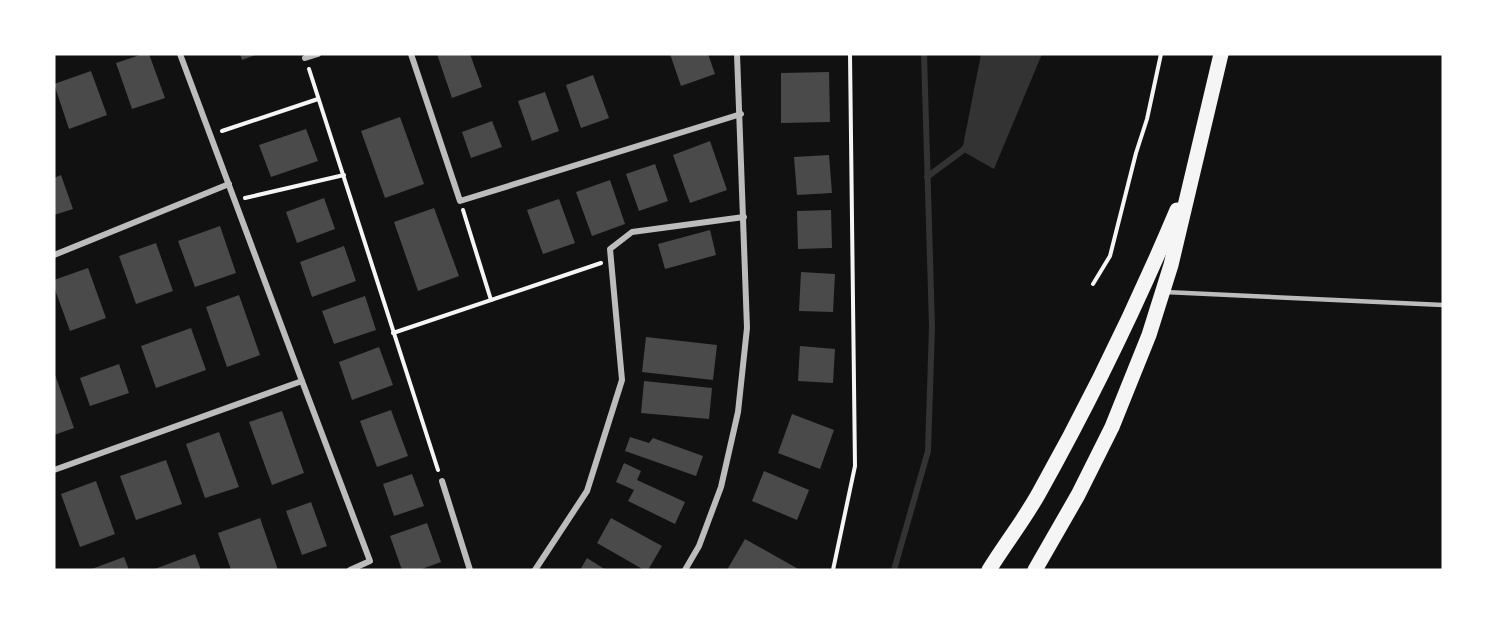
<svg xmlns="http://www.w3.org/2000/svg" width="1497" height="624" font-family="Poppins,sans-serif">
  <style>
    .water { fill: #333 }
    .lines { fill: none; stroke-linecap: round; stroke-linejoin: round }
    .stream { stroke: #333; stroke-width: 6 }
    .building { fill: #4a4a4a }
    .path { stroke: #f5f5f5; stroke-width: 4 }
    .service { stroke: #bcbcbc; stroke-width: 4.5 }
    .minor { stroke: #bcbcbc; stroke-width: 6 }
    .primary { stroke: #f5f5f5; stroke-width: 15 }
  </style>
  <rect width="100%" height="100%" fill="#111"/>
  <path class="water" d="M 981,54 L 1042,54 L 994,169 L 962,151 Z"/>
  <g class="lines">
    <g class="stream">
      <path d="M 927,177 L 962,151 L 966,146"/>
      <path d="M 894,570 L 928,451 L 932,327 L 924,54"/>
    </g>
  </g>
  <g class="building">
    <path d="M 143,54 L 149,54 L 165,98 L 132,109 L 116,63 Z"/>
    <path d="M 240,54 L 258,54 L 242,60 Z"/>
    <path d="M 437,54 L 470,54 L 482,87 L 452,98 Z"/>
    <path d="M 670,54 L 708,54 L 715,74 L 681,86 Z"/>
    <path d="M 91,71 L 107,115 L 69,129 L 54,84 Z"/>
    <path d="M 829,72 L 830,122 L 781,123 L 781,73 Z"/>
    <path d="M 593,75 L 609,118 L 581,128 L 566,85 Z"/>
    <path d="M 545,92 L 559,131 L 532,141 L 518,101 Z"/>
    <path d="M 400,117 L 424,184 L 385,198 L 361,131 Z"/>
    <path d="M 492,121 L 502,147 L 471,158 L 462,132 Z"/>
    <path d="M 306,129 L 318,161 L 271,177 L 259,145 Z"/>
    <path d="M 710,141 L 727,190 L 690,203 L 673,155 Z"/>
    <path d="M 829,155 L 832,193 L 797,195 L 794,157 Z"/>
    <path d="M 655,164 L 668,201 L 639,211 L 626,174 Z"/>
    <path d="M 61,175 L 73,209 L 54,215 L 54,178 Z"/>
    <path d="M 610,180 L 625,224 L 592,236 L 576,192 Z"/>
    <path d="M 324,198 L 335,229 L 297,243 L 286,212 Z"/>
    <path d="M 559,199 L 575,243 L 543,254 L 527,210 Z"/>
    <path d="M 434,208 L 459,276 L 418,291 L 394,222 Z"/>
    <path d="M 831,210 L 832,248 L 798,249 L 797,211 Z"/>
    <path d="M 220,226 L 236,273 L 195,287 L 178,241 Z"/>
    <path d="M 710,230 L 716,255 L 665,269 L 658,244 Z"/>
    <path d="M 156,243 L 173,291 L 136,304 L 119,256 Z"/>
    <path d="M 344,246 L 356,281 L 312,297 L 300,262 Z"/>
    <path d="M 88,268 L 106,318 L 70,331 L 54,287 L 54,280 Z"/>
    <path d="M 801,272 L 835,274 L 833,312 L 799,311 Z"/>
    <path d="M 239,295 L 260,355 L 227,367 L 206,307 Z"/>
    <path d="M 365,296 L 376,330 L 334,344 L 322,311 Z"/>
    <path d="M 191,328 L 206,370 L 156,388 L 141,346 Z"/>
    <path d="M 646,337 L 717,345 L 713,380 L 642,372 Z"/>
    <path d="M 800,346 L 835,349 L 833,383 L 798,381 Z"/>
    <path d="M 379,347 L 393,385 L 352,400 L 339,362 Z"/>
    <path d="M 119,364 L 129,393 L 90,406 L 80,378 Z"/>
    <path d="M 54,372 L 74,428 L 54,435 Z"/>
    <path d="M 644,381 L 712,388 L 709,419 L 641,413 Z"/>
    <path d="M 391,410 L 408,456 L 377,467 L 360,421 Z"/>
    <path d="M 282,411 L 304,473 L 272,485 L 249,422 Z"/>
    <path d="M 792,414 L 834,430 L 820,469 L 778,453 Z"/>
    <path d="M 219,432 L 239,487 L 205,498 L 186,444 Z"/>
    <path d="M 630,437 L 649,443 L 653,438 L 703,456 L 696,476 L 625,451 Z"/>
    <path d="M 166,460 L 182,504 L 136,520 L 120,476 Z"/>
    <path d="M 624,463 L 641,471 L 637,480 L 685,502 L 675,524 L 628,501 L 634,490 L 616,482 Z"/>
    <path d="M 764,471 L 809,490 L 797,520 L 752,501 Z"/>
    <path d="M 412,474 L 424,506 L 394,516 L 383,484 Z"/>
    <path d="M 96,481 L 115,534 L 80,547 L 61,494 Z"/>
    <path d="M 311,502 L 327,546 L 302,555 L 286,511 Z"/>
    <path d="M 260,518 L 278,570 L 231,570 L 218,533 Z"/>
    <path d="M 611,518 L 662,546 L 648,570 L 644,570 L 597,543 Z"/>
    <path d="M 427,523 L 441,562 L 419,570 L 402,570 L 390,536 Z"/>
    <path d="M 745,539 L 800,570 L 727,570 Z"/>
    <path d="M 195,554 L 201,570 L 152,570 Z"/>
    <path d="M 124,557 L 129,570 L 89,570 Z"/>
    <path d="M 587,558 L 606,570 L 580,570 Z"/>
  </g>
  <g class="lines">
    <g class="path">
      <path d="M 309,69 L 438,470"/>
      <path d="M 222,131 L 318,99"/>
      <path d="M 245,198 L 344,175"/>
      <path d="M 463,210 L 491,300"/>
      <path d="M 1093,284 L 1110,256 L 1136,153 L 1147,119 L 1161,54"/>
      <path d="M 393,333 L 601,263"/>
      <path d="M 833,570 L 855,466 L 850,54"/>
    </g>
    <path class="service" d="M 1165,292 L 1443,305"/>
    <g class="minor">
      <path d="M 411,54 L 460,201 L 741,114"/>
      <path d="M 305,58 L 318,54"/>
      <path d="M 54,255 L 229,184"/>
      <path d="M 302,381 L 370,561 L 350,570"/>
      <path d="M 54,470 L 302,381 L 180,54"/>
      <path d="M 442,481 L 470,570"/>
      <path d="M 535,570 L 587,491 L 622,380 L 610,249 L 632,232 L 744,217"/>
      <path d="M 685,570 L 699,546 L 721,487 L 738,412 L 747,328 L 737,54"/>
    </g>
    <g class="primary">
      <path d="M 989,570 C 1005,544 1024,520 1039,493 C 1090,402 1136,307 1177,210"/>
      <path d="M 1035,570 L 1078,495 L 1112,427 L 1149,335 L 1171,265 L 1221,54"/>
    </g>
  </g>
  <rect width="1497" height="624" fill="none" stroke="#ffffff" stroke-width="111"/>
</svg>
